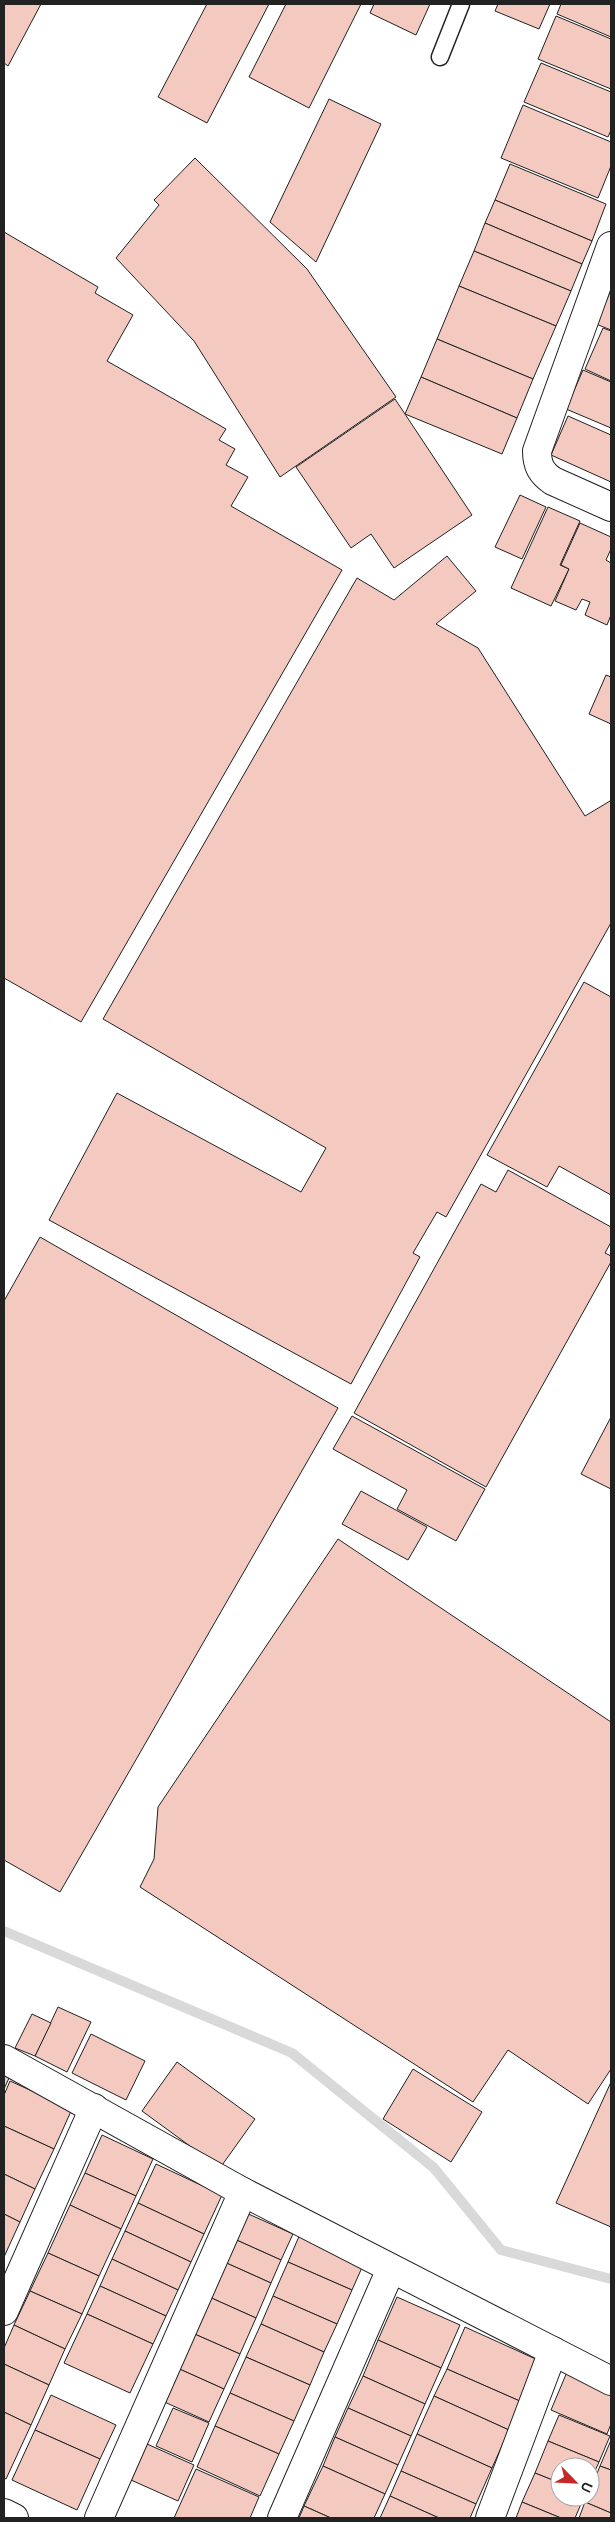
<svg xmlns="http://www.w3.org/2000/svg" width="615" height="2522" font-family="Overpass,sans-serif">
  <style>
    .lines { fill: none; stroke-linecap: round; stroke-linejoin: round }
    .stream { stroke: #d9d9d9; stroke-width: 10 }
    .building { fill: #f3c9c0; stroke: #222 }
    .lane-casing { stroke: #222; stroke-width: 19 }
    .street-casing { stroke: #222; stroke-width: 30 }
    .lane { stroke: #fff; stroke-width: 16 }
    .street { stroke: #fff; stroke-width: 28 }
  </style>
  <rect width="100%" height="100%" fill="#fff"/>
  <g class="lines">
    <path class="stream" d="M 4,1931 L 292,2053 L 434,2168 L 501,2250 L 611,2279"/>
  </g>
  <g class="building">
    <path d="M 4,4 L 41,4 L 8,66 L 4,63 Z"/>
    <path d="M 207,4 L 269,4 L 207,123 L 158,97 Z"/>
    <path d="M 286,4 L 361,4 L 309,108 L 249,77 Z"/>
    <path d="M 374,4 L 430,4 L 416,35 L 370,13 Z"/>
    <path d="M 498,4 L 550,4 L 539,29 L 495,11 Z"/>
    <path d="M 561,4 L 611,4 L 611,37 L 557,14 Z"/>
    <path d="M 556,16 L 611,39 L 611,89 L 538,59 Z"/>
    <path d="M 541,63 L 611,92 L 611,130 L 608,137 L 524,102 Z"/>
    <path d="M 329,99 L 381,124 L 316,262 L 270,222 Z"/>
    <path d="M 523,105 L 611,142 L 611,166 L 598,198 L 501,158 Z"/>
    <path d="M 195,158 L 307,269 L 396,397 L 280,477 L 194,341 L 116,258 L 159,205 L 154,200 Z"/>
    <path d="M 510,164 L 606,204 L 592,241 L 495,200 Z"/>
    <path d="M 495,200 L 592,241 L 582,264 L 485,223 Z"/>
    <path d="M 485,223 L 582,264 L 571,291 L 474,251 Z"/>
    <path d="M 4,232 L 98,287 L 95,293 L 133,315 L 107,361 L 226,429 L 219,440 L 235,449 L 226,465 L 248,477 L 231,506 L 342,570 L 81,1022 L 4,978 Z"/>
    <path d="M 474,251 L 571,291 L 556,326 L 459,286 Z"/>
    <path d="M 459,286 L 556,326 L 533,379 L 437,339 Z"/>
    <path d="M 611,290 L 611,330 L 596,324 Z"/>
    <path d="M 603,328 L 611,331 L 611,381 L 585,369 Z"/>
    <path d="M 437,339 L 533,379 L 517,418 L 421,377 Z"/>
    <path d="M 583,370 L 611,382 L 611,428 L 566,409 Z"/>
    <path d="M 421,377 L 517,418 L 502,454 L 405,414 Z"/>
    <path d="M 395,399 L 472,515 L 394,568 L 371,534 L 351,548 L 296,467 Z"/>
    <path d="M 568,416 L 611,435 L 611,482 L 551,455 Z"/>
    <path d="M 520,495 L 546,507 L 522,559 L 495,547 Z"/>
    <path d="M 548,507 L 580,521 L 560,565 L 569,569 L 551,606 L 511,588 Z"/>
    <path d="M 580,523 L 611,537 L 611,549 L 606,560 L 611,563 L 611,615 L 607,625 L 585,615 L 590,602 L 582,599 L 576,610 L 555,601 L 569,569 L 561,565 Z"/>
    <path d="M 447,556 L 476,591 L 436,624 L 478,648 L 585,816 L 610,801 L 611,803 L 611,923 L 446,1217 L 437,1212 L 413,1253 L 420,1257 L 351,1384 L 49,1220 L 117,1093 L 301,1192 L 326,1148 L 103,1019 L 357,578 L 394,600 Z"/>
    <path d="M 606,675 L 611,677 L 611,724 L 589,714 Z"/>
    <path d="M 584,982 L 611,997 L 611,1195 L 559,1166 L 547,1187 L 487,1155 Z"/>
    <path d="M 508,1170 L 611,1227 L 611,1242 L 605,1253 L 611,1256 L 611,1262 L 486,1487 L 354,1413 L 481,1184 L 496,1192 Z"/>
    <path d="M 40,1237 L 338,1408 L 60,1892 L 4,1860 L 4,1301 Z"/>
    <path d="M 352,1416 L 485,1489 L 456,1541 L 397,1509 L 407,1490 L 333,1449 Z"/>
    <path d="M 611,1417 L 611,1489 L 581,1474 Z"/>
    <path d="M 361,1491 L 427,1527 L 408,1560 L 342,1524 Z"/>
    <path d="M 338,1539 L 611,1722 L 611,2069 L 588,2104 L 508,2050 L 473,2102 L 140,1887 L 154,1859 L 158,1807 Z"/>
    <path d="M 58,2007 L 91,2022 L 67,2072 L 35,2056 Z"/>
    <path d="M 32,2014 L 51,2023 L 35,2056 L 15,2048 Z"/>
    <path d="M 91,2034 L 145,2061 L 126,2100 L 72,2073 Z"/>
    <path d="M 177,2062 L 255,2119 L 220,2168 L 142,2111 Z"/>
    <path d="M 413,2069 L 482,2112 L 451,2162 L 383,2119 Z"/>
    <path d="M 4,2073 L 10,2076 L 4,2089 Z"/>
    <path d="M 10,2081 L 72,2109 L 54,2149 L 4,2126 L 4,2095 Z"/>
    <path d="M 611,2082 L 611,2227 L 556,2203 Z"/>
    <path d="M 4,2126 L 54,2149 L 35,2189 L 4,2174 Z"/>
    <path d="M 102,2135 L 153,2159 L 136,2196 L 85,2173 Z"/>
    <path d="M 156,2164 L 222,2195 L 204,2234 L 138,2203 Z"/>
    <path d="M 85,2173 L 136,2196 L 121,2229 L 70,2205 Z"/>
    <path d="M 4,2174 L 35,2189 L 20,2222 L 4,2214 Z"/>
    <path d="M 138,2203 L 204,2234 L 191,2262 L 125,2231 Z"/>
    <path d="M 70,2205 L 121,2229 L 99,2276 L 48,2253 Z"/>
    <path d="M 244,2212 L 293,2234 L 281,2260 L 232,2238 Z"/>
    <path d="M 4,2214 L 20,2222 L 4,2257 Z"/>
    <path d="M 125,2231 L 191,2262 L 178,2290 L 112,2259 Z"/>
    <path d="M 300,2234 L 364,2263 L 352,2290 L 288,2262 Z"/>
    <path d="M 232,2238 L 281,2260 L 271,2283 L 222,2261 Z"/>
    <path d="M 48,2253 L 99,2276 L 82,2314 L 30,2291 Z"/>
    <path d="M 112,2259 L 178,2290 L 166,2316 L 100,2286 Z"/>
    <path d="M 222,2261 L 271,2283 L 256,2318 L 207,2296 Z"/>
    <path d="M 288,2262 L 352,2290 L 337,2324 L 273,2296 Z"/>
    <path d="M 100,2286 L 166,2316 L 153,2344 L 87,2314 Z"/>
    <path d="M 30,2291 L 82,2314 L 65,2349 L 14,2325 Z"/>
    <path d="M 207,2296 L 256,2318 L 240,2354 L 190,2332 Z"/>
    <path d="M 273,2296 L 337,2324 L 324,2352 L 261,2324 Z"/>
    <path d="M 397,2297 L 460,2325 L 441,2368 L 378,2340 Z"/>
    <path d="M 87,2314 L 153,2344 L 130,2393 L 64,2363 Z"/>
    <path d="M 261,2324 L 324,2352 L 310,2385 L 246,2357 Z"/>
    <path d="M 14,2325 L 65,2349 L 49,2385 L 4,2364 L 4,2348 Z"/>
    <path d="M 465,2327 L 540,2361 L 522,2402 L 447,2369 Z"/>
    <path d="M 190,2332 L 240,2354 L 224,2389 L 175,2367 Z"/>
    <path d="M 378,2340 L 441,2368 L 425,2404 L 363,2376 Z"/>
    <path d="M 246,2357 L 310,2385 L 294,2421 L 230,2393 Z"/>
    <path d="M 4,2364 L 49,2385 L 31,2425 L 4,2412 Z"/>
    <path d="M 175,2367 L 224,2389 L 209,2422 L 160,2400 Z"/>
    <path d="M 447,2369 L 522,2402 L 509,2430 L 434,2396 Z"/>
    <path d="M 567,2372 L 611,2391 L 611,2424 L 607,2434 L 551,2410 Z"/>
    <path d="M 363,2376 L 425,2404 L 411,2436 L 348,2408 Z"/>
    <path d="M 230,2393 L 294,2421 L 279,2454 L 215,2426 Z"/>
    <path d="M 51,2395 L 116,2425 L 100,2459 L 35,2430 Z"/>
    <path d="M 434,2396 L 509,2430 L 492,2468 L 417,2434 Z"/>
    <path d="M 173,2408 L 209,2423 L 192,2462 L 156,2446 Z"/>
    <path d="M 348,2408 L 411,2436 L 398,2465 L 335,2437 Z"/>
    <path d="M 4,2412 L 31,2425 L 6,2479 L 4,2478 Z"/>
    <path d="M 559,2415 L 610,2436 L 599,2462 L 548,2441 Z"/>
    <path d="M 215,2426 L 279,2454 L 260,2496 L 197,2467 Z"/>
    <path d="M 35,2430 L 100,2459 L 77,2510 L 12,2480 Z"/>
    <path d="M 417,2434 L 492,2468 L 476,2504 L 401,2471 Z"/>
    <path d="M 335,2437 L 398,2465 L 385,2494 L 323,2466 Z"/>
    <path d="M 611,2440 L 611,2470 L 600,2466 Z"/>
    <path d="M 548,2441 L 599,2462 L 590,2482 L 590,2467 L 560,2467 L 560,2483 L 535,2473 Z"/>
    <path d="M 147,2444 L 194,2465 L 178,2501 L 131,2480 Z"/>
    <path d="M 323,2466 L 385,2494 L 374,2518 L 331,2518 L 304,2506 Z"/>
    <path d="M 600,2466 L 611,2470 L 611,2513 L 585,2502 L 587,2497 L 590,2497 L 590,2491 Z"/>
    <path d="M 196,2469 L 259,2497 L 250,2518 L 174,2518 Z"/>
    <path d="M 401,2471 L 476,2504 L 470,2518 L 439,2518 L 390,2496 Z"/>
    <path d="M 535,2473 L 560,2483 L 560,2497 L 584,2497 L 575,2518 L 561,2518 L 522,2502 Z"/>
    <path d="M 390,2496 L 439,2518 L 380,2518 Z"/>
    <path d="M 522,2502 L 561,2518 L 516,2518 Z"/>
    <path d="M 585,2502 L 611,2513 L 611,2518 L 579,2518 Z"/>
    <path d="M 304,2506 L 331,2518 L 299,2518 Z"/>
  </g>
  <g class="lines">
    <defs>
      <path id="lane" d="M 440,57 L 461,4"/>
      <g id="street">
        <path d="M 611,246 L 537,451 C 537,465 541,473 553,481 L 611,507"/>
        <path d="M 4,2059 L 243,2192 L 611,2381"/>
        <path d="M 4,2311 L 94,2108"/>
        <path d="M 4,2513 L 14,2518"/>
        <path d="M 99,2518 L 243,2192"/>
        <path d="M 282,2518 L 391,2269"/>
        <path d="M 490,2518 L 553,2351"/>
      </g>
    </defs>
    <use href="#lane" class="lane-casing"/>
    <use href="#street" class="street-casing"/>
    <use href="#lane" class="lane"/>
    <use href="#street" class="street"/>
  </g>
  <rect width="615" height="2522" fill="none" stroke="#222222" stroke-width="10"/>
  <g transform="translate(575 2482) rotate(114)"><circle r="24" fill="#ffffff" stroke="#a7a7a7"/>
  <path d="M0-4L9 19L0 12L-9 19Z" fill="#c62828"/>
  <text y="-8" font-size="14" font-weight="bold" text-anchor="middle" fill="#222222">U</text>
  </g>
</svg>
